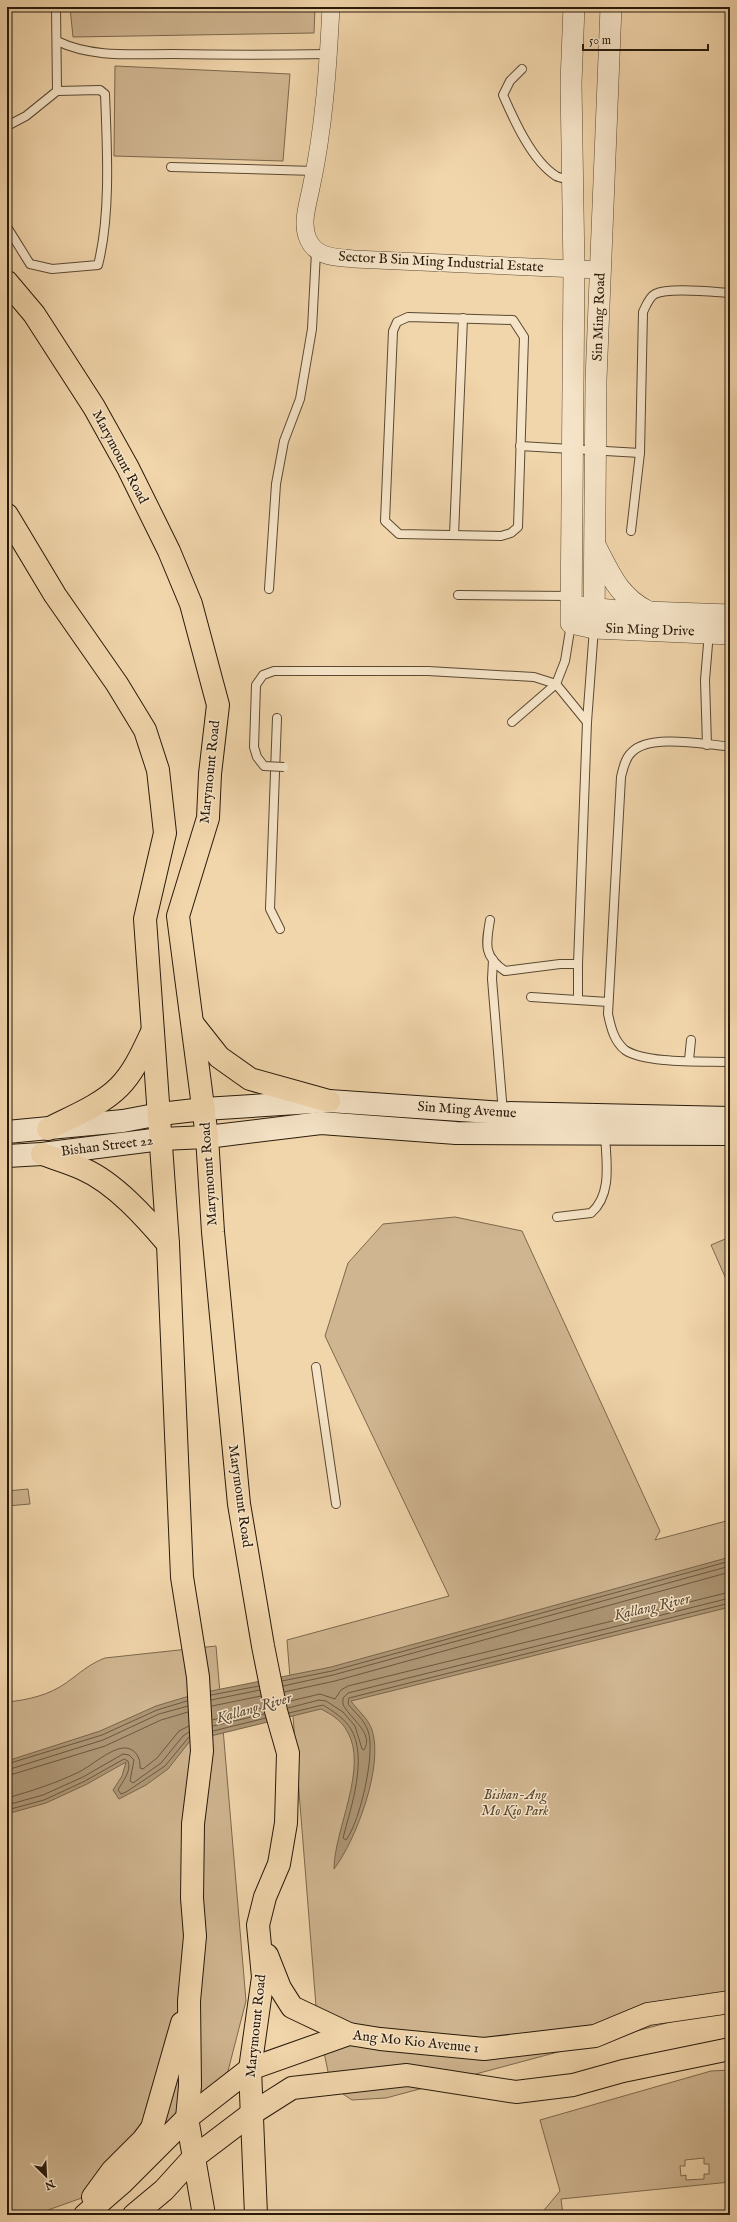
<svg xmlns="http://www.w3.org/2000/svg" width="737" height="2222" font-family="'IM FELL English',serif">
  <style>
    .green { fill: #cfb590; stroke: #7c684d; fill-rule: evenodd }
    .water { fill: #ad9574; stroke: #78644a }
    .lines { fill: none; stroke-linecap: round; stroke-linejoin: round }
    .shore { stroke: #6a583f; stroke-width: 1 }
    .service-casing { stroke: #5a4932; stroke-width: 10 }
    .minor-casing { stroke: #5a4932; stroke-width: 18 }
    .tertiary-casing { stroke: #5a4932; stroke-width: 22 }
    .secondary-casing { stroke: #281a0a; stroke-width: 24 }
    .primary-casing { stroke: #281a0a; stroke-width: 24 }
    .service { stroke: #f6e4c8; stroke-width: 8 }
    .minor { stroke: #f6e4c8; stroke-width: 17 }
    .tertiary { stroke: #f6e4c8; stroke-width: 21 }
    .secondary { stroke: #f6e4c8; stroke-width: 22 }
    .primary { stroke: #f1d5ab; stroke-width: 22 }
    .service-bridge-casing { stroke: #5a4932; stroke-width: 10; stroke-linecap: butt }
    .service-bridge { stroke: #f6e4c8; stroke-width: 8 }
    .labels { text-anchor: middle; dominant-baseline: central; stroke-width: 3; stroke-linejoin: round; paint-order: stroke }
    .street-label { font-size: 14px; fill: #281a0a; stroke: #f6e4c8 }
    .park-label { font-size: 14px; font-style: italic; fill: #5a4832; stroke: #f6e4c8 }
    .water-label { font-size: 15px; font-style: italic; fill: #5d4b34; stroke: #f6e4c8 }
  </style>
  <rect width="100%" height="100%" fill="#f1d5ab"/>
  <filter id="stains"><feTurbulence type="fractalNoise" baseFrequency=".005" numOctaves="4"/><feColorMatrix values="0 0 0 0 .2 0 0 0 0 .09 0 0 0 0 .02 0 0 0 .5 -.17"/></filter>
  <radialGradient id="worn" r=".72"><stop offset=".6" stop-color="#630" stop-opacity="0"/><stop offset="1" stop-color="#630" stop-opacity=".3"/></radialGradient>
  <g class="green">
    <path d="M 70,7 L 315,7 L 314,33 L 73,37 Z"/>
    <path d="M 115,66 L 290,74 L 283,161 L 114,156 Z"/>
    <path d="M 455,1217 L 522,1231 L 660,1531 L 655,1540 L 730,1520 L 730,2006 L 386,2098 L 352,2100 L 331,2086 L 317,2019 L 287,1640 L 449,1596 L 325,1336 L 348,1263 L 383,1224 Z"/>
    <path d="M 730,1237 L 730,1288 L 711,1245 Z"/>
    <path d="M 28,1489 L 30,1504 L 7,1506 L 7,1491 Z"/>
    <path d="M 216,1646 L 246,2001 L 228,2071 L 210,2095 L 132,2180 L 34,2215 L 7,2215 L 7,1702 C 28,1700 49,1695 66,1683 C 80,1673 89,1664 105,1658 Z"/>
    <path d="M 730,2070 L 730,2182 L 561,2199 L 563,2215 L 540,2215 L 560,2191 L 540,2120 L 711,2071 ZM 704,2158 L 704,2164 L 709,2164 L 709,2174 L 704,2174 L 704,2179 L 686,2180 L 686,2175 L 681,2176 L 680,2166 L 685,2166 L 685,2160 Z"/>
  </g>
  <path class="water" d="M 730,1557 L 730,1607 L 351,1701 C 358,1711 368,1718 372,1730 C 384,1766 356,1840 334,1869 C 334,1830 369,1767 347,1731 C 342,1721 331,1714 321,1709 L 190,1741 L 168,1769 L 146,1785 L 119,1799 L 113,1790 L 122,1776 L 126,1762 L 87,1784 L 46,1803 L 7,1814 L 7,1761 L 100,1731 L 156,1706 L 196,1694 L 331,1667 Z"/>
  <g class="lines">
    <g class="shore">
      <path d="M 282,1681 L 332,1671 L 730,1561"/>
      <path d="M 283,1686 L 333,1675 L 730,1566"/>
      <path d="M 284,1692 L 335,1681 L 730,1572"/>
      <path d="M 211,1695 L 259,1686"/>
      <path d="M 211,1700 L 260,1690"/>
      <path d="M 286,1702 L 320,1694 L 335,1699 L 341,1690 L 348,1686 L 730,1592"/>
      <path d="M 212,1706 L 261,1696"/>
      <path d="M 288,1708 L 319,1700 L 326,1701 L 343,1712 L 355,1726 L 362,1749 L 364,1750 C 375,1733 348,1717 343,1704 L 343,1698 L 348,1693 L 730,1598"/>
      <path d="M 289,1713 L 323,1705 C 333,1711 345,1719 351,1729 C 368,1758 351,1807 343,1838 L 346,1840 C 360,1822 376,1752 368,1731 C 364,1719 355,1713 348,1704 L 349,1698 L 730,1603"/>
      <path d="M 212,1720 L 263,1708"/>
      <path d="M 213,1726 L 264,1714"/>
      <path d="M 213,1731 L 266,1718"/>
      <path d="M 7,1764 L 102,1735 L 157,1710 L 187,1701"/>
      <path d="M 7,1770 L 103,1740 L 159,1714 L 188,1706"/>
      <path d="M 7,1776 L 105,1746 L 161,1720 L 188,1712"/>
      <path d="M 7,1798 C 32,1791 56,1783 79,1772 C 91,1766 110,1749 123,1748 C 135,1747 141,1758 140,1768 L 143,1769 L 157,1758 L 179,1731 L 189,1726"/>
      <path d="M 7,1805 L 43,1795 L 83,1777 L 123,1754 L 129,1755 L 134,1760 L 130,1781 L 133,1783 L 161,1763 L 183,1736 L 189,1732"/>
      <path d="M 7,1810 L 44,1800 L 85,1781 L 124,1759 L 128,1761 C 132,1771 122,1782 118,1790 L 121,1794 L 126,1792 L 165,1766 L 189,1737"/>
    </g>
    <defs>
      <g id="service">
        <path d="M 56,7 L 57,91"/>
        <path d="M 57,41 C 92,58 133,54 171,54 C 223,55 276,55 329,54"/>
        <path d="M 522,69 L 510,81 L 503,95 C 514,120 532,161 556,176 C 560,178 567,179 571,180"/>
        <path d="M 7,126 L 26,116 L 57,91 L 100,90 L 105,94 C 107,146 111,215 98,265 L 52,269 L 30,264 L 7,227"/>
        <path d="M 171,167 L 315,171"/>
        <path d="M 408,317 L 513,320 L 524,337 L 518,527 L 511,533 L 501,536 L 399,534 L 385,521 L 393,331 L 397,322 Z"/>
        <path d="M 520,446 L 640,453"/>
        <path d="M 631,531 L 640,453 L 643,312 C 646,306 649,297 655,294 C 669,287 713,292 730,293"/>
        <path d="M 454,535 L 463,318"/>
        <path d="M 269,589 L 276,484 L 284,441 L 300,399 L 312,329 L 316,252"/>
        <path d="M 458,595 L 572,596"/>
        <path d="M 428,671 L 534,677 L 556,684 L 587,722"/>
        <path d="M 277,718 L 270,909 L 280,929"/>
        <path d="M 512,722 L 556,684 L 565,661 L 571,624"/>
        <path d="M 707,745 L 705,680 L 709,632"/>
        <path d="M 725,746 C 702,744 649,734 632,752 C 625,758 623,769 621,777 L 608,1014 C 611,1028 614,1041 625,1050 C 646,1064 704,1061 730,1062"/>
        <path d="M 490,920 C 486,944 483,956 505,971 L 560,964 L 578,964"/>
        <path d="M 493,960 L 492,979 L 503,1113"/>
        <path d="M 531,997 L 608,1002"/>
        <path d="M 578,999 L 578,964 L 587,722 L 594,628"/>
        <path d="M 689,1060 L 691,1040"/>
        <path d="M 557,1217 L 591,1213 C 613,1194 606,1160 605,1134"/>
        <path d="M 316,1367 L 336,1504"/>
      </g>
      <path id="minor" d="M 331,7 C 328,67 324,129 311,188 C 308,204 301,223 308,239 C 316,258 336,257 354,259 L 600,270"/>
      <g id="tertiary">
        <path d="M 574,7 L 571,83 L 574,269 L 571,623 L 594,628 L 730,634"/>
        <path d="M 596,547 C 610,574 619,597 647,611"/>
        <path d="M 580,607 L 618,611 L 730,615"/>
        <path d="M 594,628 L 596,380 L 611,7"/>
      </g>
      <g id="secondary">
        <path d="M 204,1109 L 329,1101 L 504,1113 L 730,1118"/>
        <path d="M 7,1132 L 123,1121 L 160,1114"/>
        <path d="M 207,1137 L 321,1123 L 456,1133 L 730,1134"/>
        <path d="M 7,1156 L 42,1154 L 161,1139"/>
      </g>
      <g id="primary">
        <path d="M 7,282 L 34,314 L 94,407 L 128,468 L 169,551 L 191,604 L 218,705 L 210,774 L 208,818 L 178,916 L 207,1137 L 213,1232 L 239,1504 L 263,1646 L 276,1711 L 288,1753 L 286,1823 L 279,1864 L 265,1897 L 258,1925 L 263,1977 L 250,2069 L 256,2215"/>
        <path d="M 7,515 L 55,595 L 117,684 L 145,730 L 158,770 L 165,833 L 145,919 L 168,1244 L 182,1577 L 198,1677 L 202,1751 L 193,1824 L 192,1898 L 195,1936 L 189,2001 L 190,2086 L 187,2118 L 204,2215"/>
        <path d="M 193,1024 L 219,1057 L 250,1079 L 329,1101"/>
        <path d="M 160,1114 L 204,1109"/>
        <path d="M 48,1129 C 71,1117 100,1106 119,1087 C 134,1072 143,1051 152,1032"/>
        <path d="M 161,1139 L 207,1137"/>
        <path d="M 42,1154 C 56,1159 70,1163 83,1169 C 115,1183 146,1218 168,1244"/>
        <path d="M 267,1955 L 280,1988 L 292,2007 L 349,2034"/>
        <path d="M 93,2197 L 112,2171 L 143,2140 L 152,2128 L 182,2023"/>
        <path d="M 85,2215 L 122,2183 L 187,2118 L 250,2069 L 349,2034 L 380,2039 L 484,2049 L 595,2036 L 648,2014 L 730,2002"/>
        <path d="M 134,2215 L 164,2190 L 193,2158 L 251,2114 L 292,2088 L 407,2075 L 516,2092 L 573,2085 L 623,2071 L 730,2049"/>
      </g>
    </defs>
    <use href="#service" class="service-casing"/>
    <use href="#minor" class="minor-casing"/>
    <use href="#tertiary" class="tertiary-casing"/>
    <use href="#secondary" class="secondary-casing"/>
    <use href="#primary" class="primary-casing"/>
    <use href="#service" class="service"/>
    <use href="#minor" class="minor"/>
    <use href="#tertiary" class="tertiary"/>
    <use href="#secondary" class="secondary"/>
    <use href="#primary" class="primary"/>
    <defs>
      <path id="service-bridge" d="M 284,767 L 264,766 L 257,757 L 254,747 L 256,685 L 263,675 L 274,671 L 428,671"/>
    </defs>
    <use href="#service-bridge" class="service-bridge-casing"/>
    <use href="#service-bridge" class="service-bridge"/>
  </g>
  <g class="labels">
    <g class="street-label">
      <text transform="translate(441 262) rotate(3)">Sector B Sin Ming Industrial Estate</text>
      <text transform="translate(599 317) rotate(-88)">Sin Ming Road</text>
      <text transform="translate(120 457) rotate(62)">Marymount Road</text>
      <text transform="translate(650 630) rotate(2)">Sin Ming Drive</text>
      <text transform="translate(210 772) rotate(-84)">Marymount Road</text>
      <text transform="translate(467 1110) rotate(4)">Sin Ming Avenue</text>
      <text transform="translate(107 1146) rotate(-7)">Bishan Street 22</text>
      <text transform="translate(209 1174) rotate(-94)">Marymount Road</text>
      <text transform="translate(240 1496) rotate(82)">Marymount Road</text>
      <text transform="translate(256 2026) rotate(-84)">Marymount Road</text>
      <text transform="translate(416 2042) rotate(6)">Ang Mo Kio Avenue 1</text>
    </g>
    <g class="park-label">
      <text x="515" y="1795">Bishan-Ang<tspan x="515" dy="16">Mo Kio Park</tspan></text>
    </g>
    <g class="water-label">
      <text transform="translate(652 1607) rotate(-13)">Kallang River</text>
      <text transform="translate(254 1708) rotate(-16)">Kallang River</text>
    </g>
  </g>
  <rect width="737" height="2222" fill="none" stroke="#f1d5ab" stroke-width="24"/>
  <rect x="8" y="8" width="721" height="2206" fill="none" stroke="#281a0a" stroke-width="2"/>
  <rect x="12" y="12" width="713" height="2198" fill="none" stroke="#281a0a"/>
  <g transform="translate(46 2176) rotate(156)" stroke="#f6e4c8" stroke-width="3" paint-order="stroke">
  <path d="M0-3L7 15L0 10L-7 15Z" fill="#281a0a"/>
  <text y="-6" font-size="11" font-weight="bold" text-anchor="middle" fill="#281a0a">N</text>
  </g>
  <path d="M583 44v6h125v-6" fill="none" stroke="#281a0a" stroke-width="2"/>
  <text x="589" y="44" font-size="12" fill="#281a0a" stroke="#f6e4c8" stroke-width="3" paint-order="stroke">50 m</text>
  <rect width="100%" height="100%" filter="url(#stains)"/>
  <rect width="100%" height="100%" fill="url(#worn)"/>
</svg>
